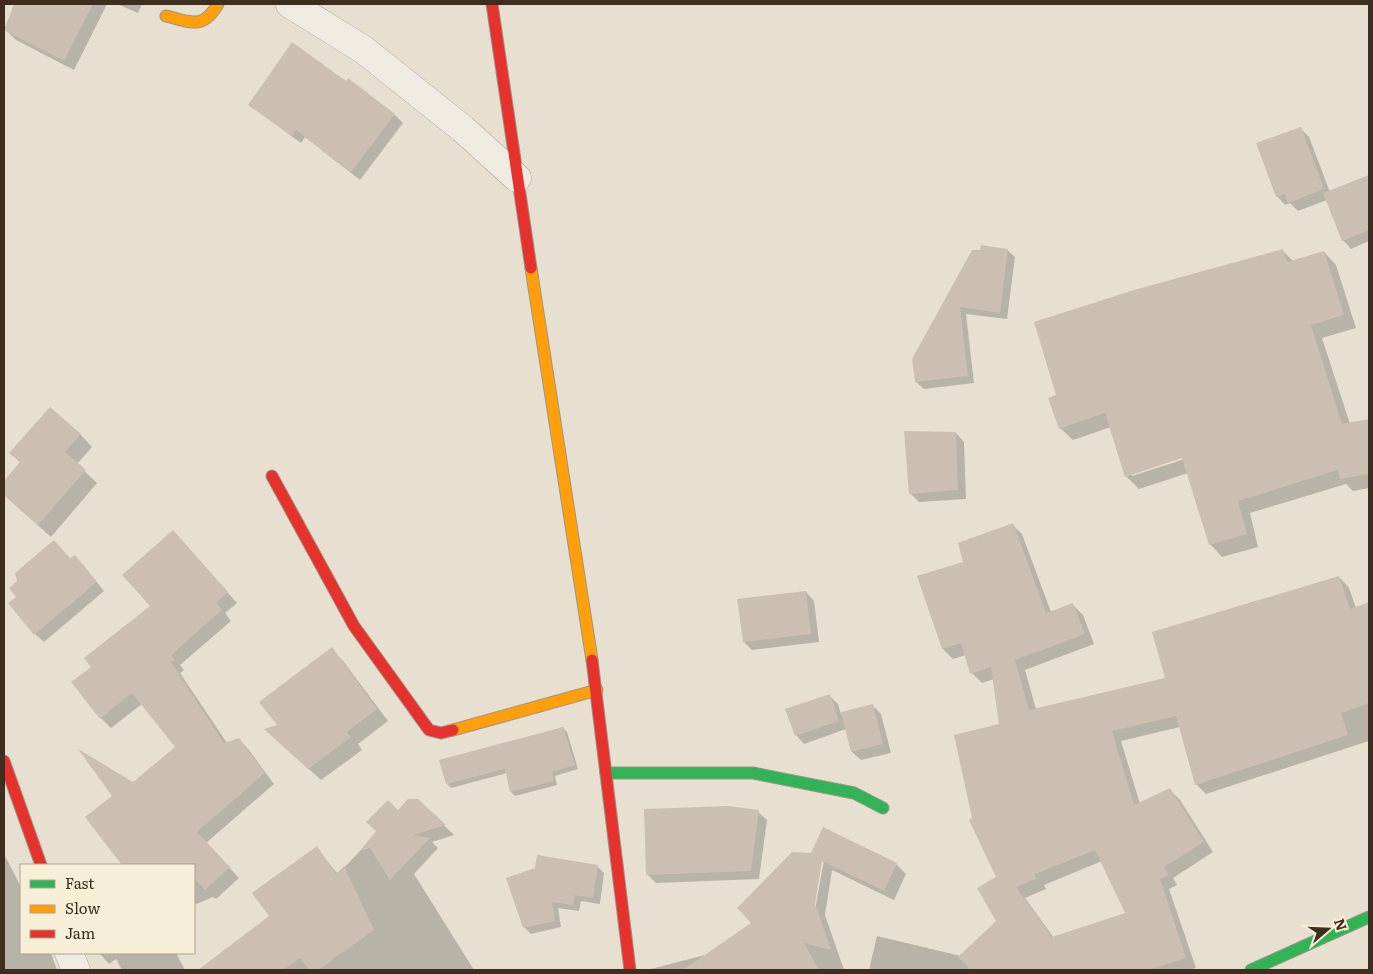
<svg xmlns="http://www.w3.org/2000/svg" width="1373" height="974" font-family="Literata,serif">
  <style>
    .shadow { fill: #0003; fill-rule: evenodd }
    .building { fill: #cbbfb2; fill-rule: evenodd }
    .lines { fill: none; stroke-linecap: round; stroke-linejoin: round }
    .street-casing { stroke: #ada599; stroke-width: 29 }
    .fast-casing { stroke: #9c958a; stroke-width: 13 }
    .slow-casing { stroke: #9c958a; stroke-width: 13 }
    .jam-casing { stroke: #9c958a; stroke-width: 13 }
    .street { stroke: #efebe3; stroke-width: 28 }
    .fast { stroke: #30b455; stroke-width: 11 }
    .slow { stroke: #ff9f0a; stroke-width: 11 }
    .jam { stroke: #e5322d; stroke-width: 11 }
  </style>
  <rect width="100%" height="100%" fill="#e7e0d1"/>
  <g class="shadow">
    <path d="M 16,4 L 107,4 L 74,70 L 16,40 L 6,30 Z"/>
    <path d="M 117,4 L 142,4 L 138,13 Z"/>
    <path d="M 249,105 L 395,115 L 403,123 L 360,180 L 305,137 L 301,143 Z"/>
    <path d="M 1301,129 L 1309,137 L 1330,192 L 1364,178 L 1369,184 L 1369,241 L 1351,249 L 1343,240 L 1327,200 L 1298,211 L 1290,203 L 1285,205 L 1277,196 Z"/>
    <path d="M 1007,250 L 1015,257 L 1007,319 L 966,314 L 974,383 L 924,389 L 916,382 L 914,359 Z"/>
    <path d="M 1283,251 L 1293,261 L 1324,252 L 1336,265 L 1356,328 L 1322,338 L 1350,424 L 1369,421 L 1369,488 L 1353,491 L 1346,484 L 1250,513 L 1258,547 L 1222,557 L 1210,544 L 1188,473 L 1139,489 L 1126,476 L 1111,427 L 1073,440 L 1060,428 ZM 1188,455 L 1188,458 L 1132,476 L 1132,473 Z"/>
    <path d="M 956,433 L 964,442 L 966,499 L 919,502 L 911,494 Z"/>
    <path d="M 80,434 L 92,447 L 77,464 L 97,483 L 51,537 L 4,495 L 4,482 L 21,463 L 11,453 Z"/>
    <path d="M 1012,524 L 1022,534 L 1051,612 L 1073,605 L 1083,615 L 1094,644 L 1025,670 L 1036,709 L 1166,679 L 1339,577 L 1349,588 L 1356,608 L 1369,603 L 1369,741 L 1206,794 L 1196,784 L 1180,727 L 1121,741 L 1140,804 L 1170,790 L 1180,800 L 1213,852 L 1173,878 L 1177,885 L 1169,889 L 1196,968 L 1188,970 L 869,970 L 877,936 L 961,956 L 998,922 L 998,878 L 974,819 L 1000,725 L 994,679 L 982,683 L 972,673 L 966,655 L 953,659 L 943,649 L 965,563 ZM 1102,861 L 1127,914 L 1054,938 L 1025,898 L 1046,889 L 1044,885 Z"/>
    <path d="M 173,531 L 237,603 L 225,613 L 231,621 L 180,665 L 184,670 L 180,673 L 227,743 L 239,739 L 249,750 L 274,784 L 206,843 L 239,878 L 216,899 L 213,897 L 194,905 L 194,865 L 124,865 L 87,817 L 133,784 L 177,748 L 142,704 L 111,728 L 101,718 L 93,667 L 151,606 Z"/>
    <path d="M 71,559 L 83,565 L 104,591 L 44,642 L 35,634 L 18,597 Z"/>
    <path d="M 806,592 L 814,601 L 819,642 L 752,650 L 744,642 Z"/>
    <path d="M 332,649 L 343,661 L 388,721 L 358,744 L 362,750 L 321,780 L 278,741 L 279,726 Z"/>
    <path d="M 829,695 L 838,704 L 841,714 L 873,706 L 881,714 L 891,753 L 861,760 L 852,752 L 846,729 L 804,744 L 796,735 Z"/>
    <path d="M 563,728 L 567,732 L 578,769 L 555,776 L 557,785 L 515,796 L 511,792 L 507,773 L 451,788 L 447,784 Z"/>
    <path d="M 418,800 L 454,835 L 432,842 L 438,848 L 414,874 L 474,970 L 200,970 L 271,916 L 316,848 L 338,874 L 398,811 Z"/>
    <path d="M 758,812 L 767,820 L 759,879 L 656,883 L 648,875 Z"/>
    <path d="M 792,853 L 896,864 L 906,874 L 894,900 L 832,870 L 825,915 L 844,970 L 647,970 L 709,954 L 753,923 ZM 824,860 L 815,910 L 813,910 L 821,863 Z"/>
    <path d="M 4,854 L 21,887 L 21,953 L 51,953 L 57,970 L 4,970 Z"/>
    <path d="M 597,866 L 604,873 L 600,904 L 581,901 L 579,911 L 558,908 L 561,927 L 531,934 L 524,927 L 507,879 Z"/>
    <path d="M 99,953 L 176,953 L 185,970 L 122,970 L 116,959 L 109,964 Z"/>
  </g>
  <g class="building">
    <path d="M 14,4 L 93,4 L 64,61 L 4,30 Z"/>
    <path d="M 292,42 L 346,81 L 348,78 L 395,114 L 351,172 L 296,130 L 292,136 L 248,105 Z"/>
    <path d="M 1301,127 L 1324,189 L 1288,203 L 1285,194 L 1276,197 L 1256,143 Z"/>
    <path d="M 1369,175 L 1369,230 L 1342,241 L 1323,193 Z"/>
    <path d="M 981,245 L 1008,249 L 1000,313 L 960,307 L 968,376 L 915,382 L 912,359 L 972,250 L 980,250 Z"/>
    <path d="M 1283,249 L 1287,262 L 1324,251 L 1344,315 L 1311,325 L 1342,424 L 1369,419 L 1369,474 L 1340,479 L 1338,470 L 1238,501 L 1247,534 L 1209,545 L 1182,458 L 1125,477 L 1105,413 L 1059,429 L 1048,398 L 1056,395 L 1034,322 L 1134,290 Z"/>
    <path d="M 50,407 L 81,434 L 65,452 L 86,470 L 38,525 L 4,495 L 4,481 L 20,462 L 9,453 Z"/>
    <path d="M 904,431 L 956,432 L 958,490 L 909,494 Z"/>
    <path d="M 1013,523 L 1046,613 L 1073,603 L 1085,634 L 1015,660 L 1029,710 L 1165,678 L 1152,632 L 1339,576 L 1350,609 L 1369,602 L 1369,703 L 1341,713 L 1348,735 L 1195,785 L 1176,716 L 1112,731 L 1134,805 L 1170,788 L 1204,842 L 1164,867 L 1168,875 L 1160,879 L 1186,958 L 1149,970 L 971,970 L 958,957 L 996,921 L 977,888 L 996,877 L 969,820 L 972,818 L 954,735 L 999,724 L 991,667 L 970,674 L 961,643 L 942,649 L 917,576 L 963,562 L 958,543 ZM 1095,850 L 1125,913 L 1052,937 L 1016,887 L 1036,879 L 1035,874 Z"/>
    <path d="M 173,530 L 228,592 L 216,603 L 222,610 L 171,655 L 175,660 L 171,662 L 224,743 L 239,738 L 265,773 L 197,832 L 230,867 L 205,890 L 194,878 L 194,865 L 122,865 L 85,817 L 112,796 L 78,749 L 133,782 L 175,747 L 132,693 L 100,719 L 71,682 L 91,667 L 84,658 L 150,606 L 122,575 Z"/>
    <path d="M 54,540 L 70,558 L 75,555 L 97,582 L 34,635 L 8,603 L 16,597 L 9,588 L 17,581 L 15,573 Z"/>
    <path d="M 806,591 L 811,634 L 743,642 L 737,599 Z"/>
    <path d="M 332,647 L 377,709 L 347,732 L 351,737 L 308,769 L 264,729 L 277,725 L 259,702 Z"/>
    <path d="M 830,694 L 839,721 L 795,736 L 785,709 Z"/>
    <path d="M 873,704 L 883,744 L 851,752 L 841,712 Z"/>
    <path d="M 563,727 L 575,765 L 552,772 L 554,781 L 510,792 L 505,769 L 446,784 L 439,760 Z"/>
    <path d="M 408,799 L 418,799 L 446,825 L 413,835 L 430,838 L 390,880 L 370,848 L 360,851 L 376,831 L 366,822 L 388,800 L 398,810 Z"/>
    <path d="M 729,806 L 759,810 L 751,871 L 646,875 L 644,809 Z"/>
    <path d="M 823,827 L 897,863 L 884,891 L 822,861 L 815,904 L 831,950 L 804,943 L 819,970 L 683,970 L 751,923 L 737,908 L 792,852 L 811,853 Z"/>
    <path d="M 317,846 L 336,874 L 344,866 L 374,930 L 318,970 L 309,970 L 300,958 L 283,970 L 198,970 L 269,916 L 252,893 Z"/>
    <path d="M 537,855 L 598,865 L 593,898 L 575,895 L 573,905 L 552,902 L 555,921 L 523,928 L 506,878 L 535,868 Z"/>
  </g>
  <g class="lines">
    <defs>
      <g id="street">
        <path d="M 290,4 L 364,50 L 463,129 L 517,178"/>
        <path d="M 69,953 L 76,970"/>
      </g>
      <g id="fast">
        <path d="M 606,773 L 753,773 L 854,793 L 883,808"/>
        <path d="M 1251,970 L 1369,917"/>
      </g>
      <g id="slow">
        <path d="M 166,16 C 191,22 203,30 218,4"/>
        <path d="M 531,268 L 592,660"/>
        <path d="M 453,730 L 597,690"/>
      </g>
      <g id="jam">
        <path d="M 492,4 L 531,268"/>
        <path d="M 272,476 L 354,626 L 429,730 L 441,733 L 453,730"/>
        <path d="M 592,660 L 630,970"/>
        <path d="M 4,761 L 41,865"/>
      </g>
    </defs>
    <use href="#street" class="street-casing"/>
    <use href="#fast" class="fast-casing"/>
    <use href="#slow" class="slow-casing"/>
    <use href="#jam" class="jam-casing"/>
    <use href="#street" class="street"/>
    <use href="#fast" class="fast"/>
    <use href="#slow" class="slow"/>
    <use href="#jam" class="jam"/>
  </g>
  <rect width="1373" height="974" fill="none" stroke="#3d2e20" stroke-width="10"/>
  <rect x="20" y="864" width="175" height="90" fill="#f7eed8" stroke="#ada18e"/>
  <rect x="30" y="880" width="25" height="8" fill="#30b455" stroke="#ada18e"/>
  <text x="65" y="889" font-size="15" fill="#3d2e20">Fast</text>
  <rect x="30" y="905" width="25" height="8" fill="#ff9f0a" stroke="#ada18e"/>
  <text x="65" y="914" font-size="15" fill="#3d2e20">Slow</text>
  <rect x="30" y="930" width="25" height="8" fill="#e5322d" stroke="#ada18e"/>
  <text x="65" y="939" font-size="15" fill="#3d2e20">Jam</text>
  <g transform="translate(1328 929) rotate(71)" stroke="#f7eed8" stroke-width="4" paint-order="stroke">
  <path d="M0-4L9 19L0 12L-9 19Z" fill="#3d2e20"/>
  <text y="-8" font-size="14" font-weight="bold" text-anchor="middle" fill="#3d2e20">N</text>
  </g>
</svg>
